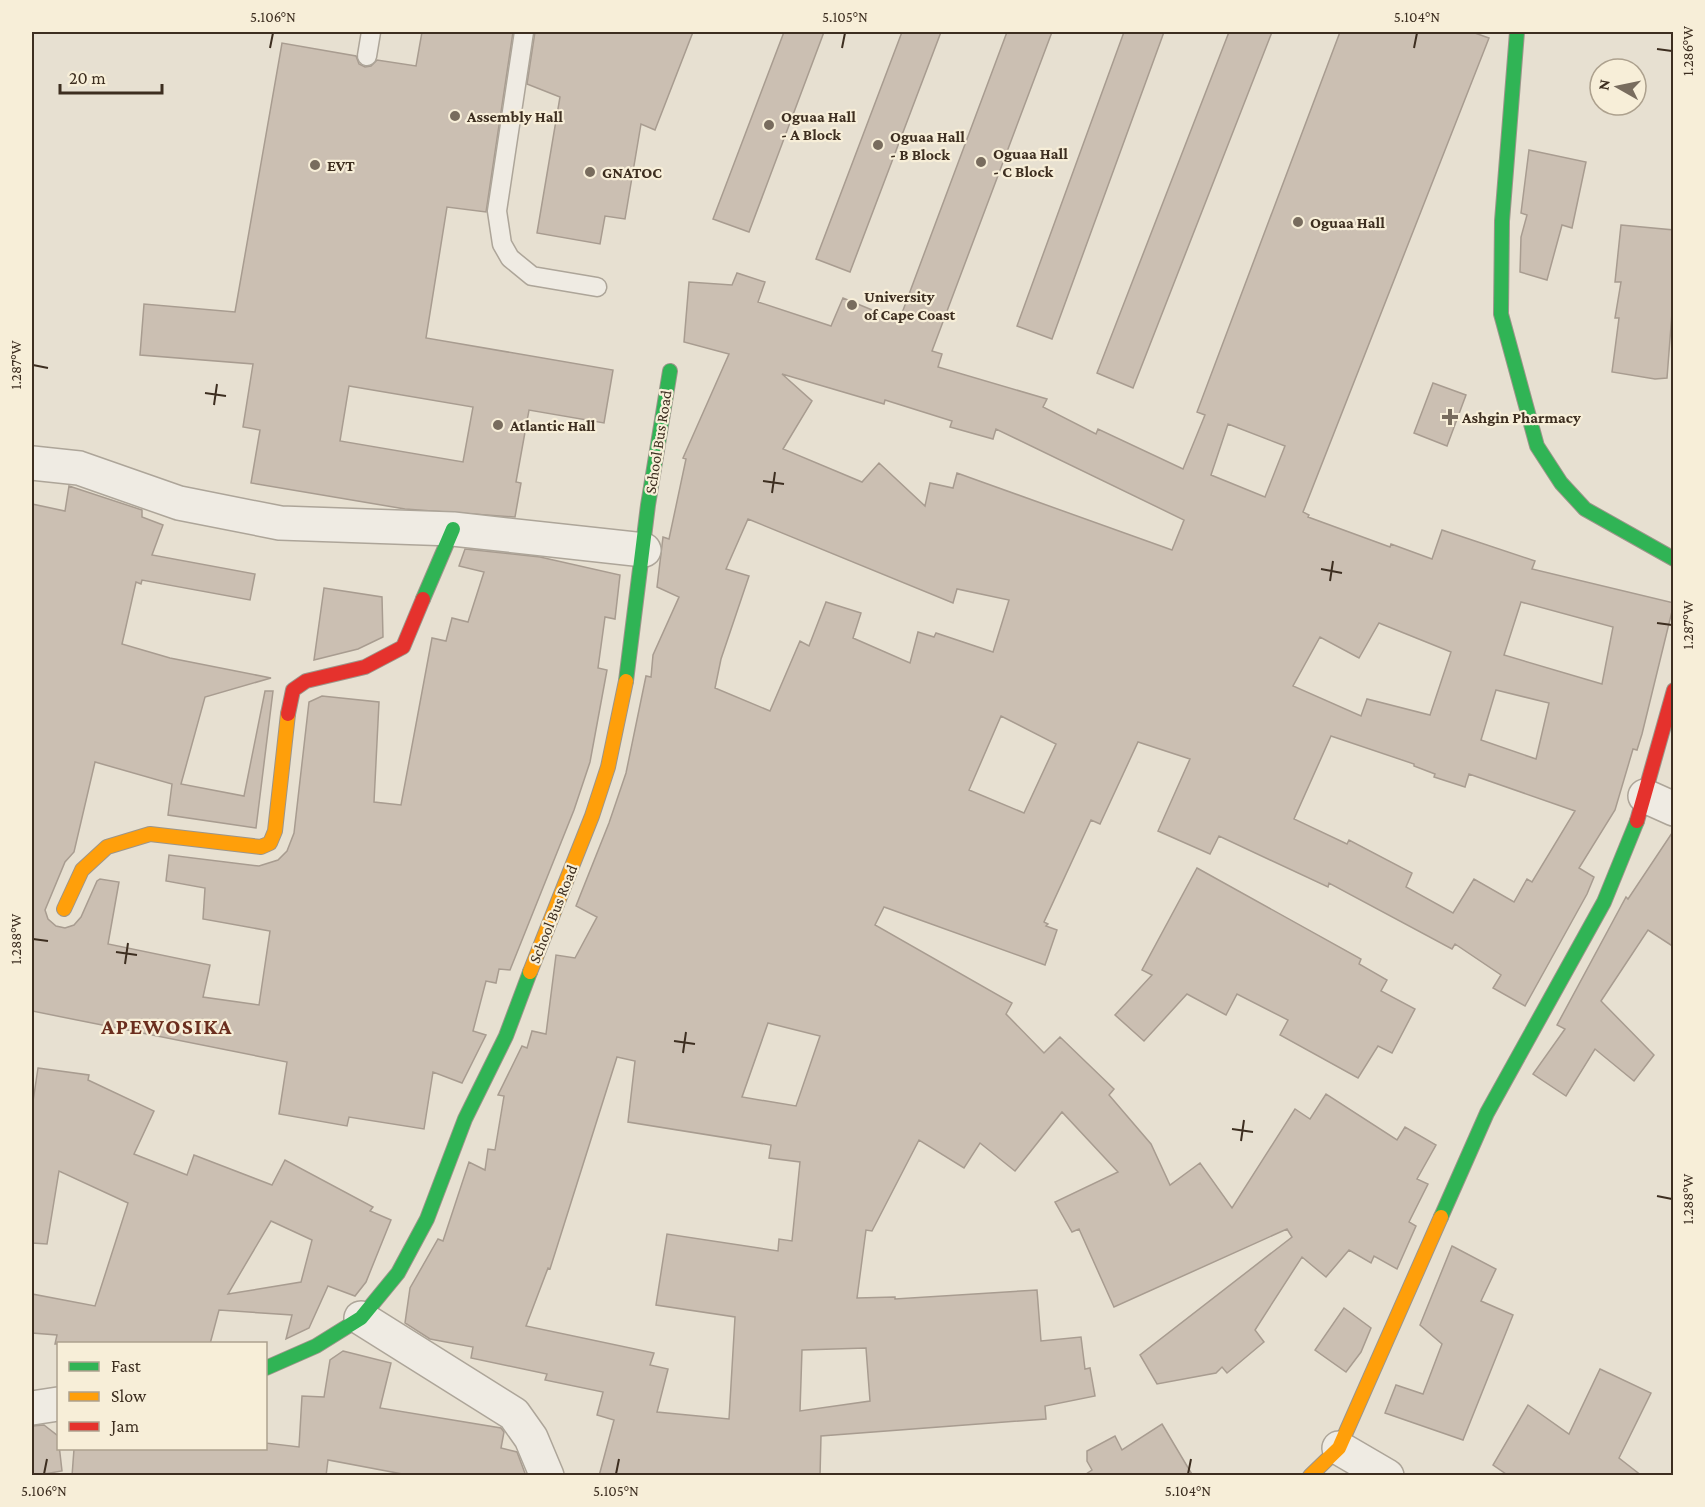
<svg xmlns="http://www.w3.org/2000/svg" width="1705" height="1507" font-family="'Crimson Pro',serif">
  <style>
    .building { fill: #cbbfb2; stroke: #a89c90; stroke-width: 1.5; fill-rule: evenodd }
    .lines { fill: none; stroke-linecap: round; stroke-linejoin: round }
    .lane-casing { stroke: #ada599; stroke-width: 21 }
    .street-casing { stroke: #ada599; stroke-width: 36 }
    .fast-casing { stroke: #9c958a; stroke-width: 16 }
    .slow-casing { stroke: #9c958a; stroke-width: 16 }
    .jam-casing { stroke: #9c958a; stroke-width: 16 }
    .lane { stroke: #efebe3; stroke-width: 18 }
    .street { stroke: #efebe3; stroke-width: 33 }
    .fast { stroke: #30b455; stroke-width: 14 }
    .slow { stroke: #ff9f0a; stroke-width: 14 }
    .jam { stroke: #e5322d; stroke-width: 14 }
    .ticks { fill: none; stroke: #3d2e20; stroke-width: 2 }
    .poi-dot { fill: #786c5e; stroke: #f7eed8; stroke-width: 2 }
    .labels { text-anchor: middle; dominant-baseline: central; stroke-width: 4.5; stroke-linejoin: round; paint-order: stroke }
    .poi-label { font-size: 16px; font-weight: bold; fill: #3d2e20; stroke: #f7eed8; text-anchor: start }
    .street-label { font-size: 16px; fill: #3d2e20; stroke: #f7eed8 }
    .district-label { font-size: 22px; font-weight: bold; letter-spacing: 1.5px; fill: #6b2e1e; stroke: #f7eed8 }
    .neatline { fill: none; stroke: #3d2e20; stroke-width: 2 }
    .ticks-label { font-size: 15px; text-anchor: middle; fill: #3d2e20 }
  </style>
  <rect width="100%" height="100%" fill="#e7e0d1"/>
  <g class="building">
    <path d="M 422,32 L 513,32 L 486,212 L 447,207 L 426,338 L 613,370 L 604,423 L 529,410 L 516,482 L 521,483 L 515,517 L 405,509 L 251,483 L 260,430 L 243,427 L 253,364 L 140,355 L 144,304 L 235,312 L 282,43 L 356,56 L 359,64 L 365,67 L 371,66 L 377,60 L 416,66 ZM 349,386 L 473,407 L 463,462 L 340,441 Z"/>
    <path d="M 535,32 L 693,32 L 655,130 L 641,124 L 625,219 L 605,216 L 600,244 L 537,233 L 560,97 L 527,84 Z"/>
    <path d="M 784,32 L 824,32 L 749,232 L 713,219 Z"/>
    <path d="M 902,32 L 941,32 L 850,272 L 816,259 Z"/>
    <path d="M 1007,32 L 1052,32 L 932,351 L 942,354 L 938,367 L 1047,399 L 1043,407 L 1096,434 L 1098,429 L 1183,469 L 1205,415 L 1197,412 L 1340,32 L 1472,32 L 1489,38 L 1303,512 L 1309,515 L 1308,517 L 1390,547 L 1391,544 L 1432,559 L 1442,530 L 1535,561 L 1532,569 L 1674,603 L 1642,734 L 1637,750 L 1633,749 L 1615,810 L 1579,868 L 1594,877 L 1587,894 L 1525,1006 L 1493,988 L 1501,975 L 1455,944 L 1452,949 L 1329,883 L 1328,887 L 1219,836 L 1210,854 L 1158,831 L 1190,759 L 1138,742 L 1100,824 L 1091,820 L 1044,922 L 1048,924 L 1046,926 L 1057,930 L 1045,965 L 884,907 L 875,925 L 1012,1003 L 1006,1014 L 1044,1053 L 1060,1037 L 1114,1089 L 1109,1095 L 1151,1144 L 1170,1185 L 1200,1163 L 1232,1208 L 1295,1109 L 1310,1119 L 1326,1094 L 1397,1140 L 1405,1127 L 1436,1145 L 1417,1179 L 1428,1184 L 1409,1222 L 1416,1226 L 1397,1269 L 1374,1256 L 1371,1263 L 1349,1250 L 1326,1277 L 1302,1257 L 1255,1330 L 1264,1342 L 1227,1373 L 1222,1367 L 1216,1373 L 1157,1384 L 1140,1355 L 1292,1237 L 1287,1229 L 1114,1307 L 1079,1229 L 1072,1232 L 1055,1202 L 1118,1172 L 1062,1112 L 1015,1171 L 980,1143 L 964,1168 L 919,1140 L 872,1231 L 866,1230 L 857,1298 L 895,1297 L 895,1299 L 1037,1290 L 1041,1341 L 1081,1337 L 1085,1369 L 1090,1368 L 1095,1396 L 1045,1406 L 1046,1419 L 821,1436 L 820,1476 L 599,1476 L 614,1420 L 597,1415 L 603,1392 L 545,1380 L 547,1374 L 471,1358 L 473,1347 L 430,1339 L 405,1323 L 410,1288 L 438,1239 L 443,1241 L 469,1162 L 485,1170 L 488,1149 L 495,1150 L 504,1096 L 498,1095 L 522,1046 L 527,1048 L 532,1031 L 546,1034 L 556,955 L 575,958 L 597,917 L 576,906 L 609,823 L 626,773 L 646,676 L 651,677 L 653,655 L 679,597 L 657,587 L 663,537 L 669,539 L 686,459 L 683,458 L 729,354 L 684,342 L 689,282 L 732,285 L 737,273 L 765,282 L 758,302 L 831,326 L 843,298 L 899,321 ZM 782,374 L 884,404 L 885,400 L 952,421 L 950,427 L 993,439 L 996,429 L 1184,520 L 1172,550 L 957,473 L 953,488 L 930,483 L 925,506 L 879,463 L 862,482 L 783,449 L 812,401 ZM 1228,424 L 1285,446 L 1265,497 L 1211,475 ZM 748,519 L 953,603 L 957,589 L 1009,600 L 993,652 L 936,633 L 934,637 L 918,632 L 910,663 L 853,638 L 861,613 L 826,602 L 809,646 L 800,641 L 770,711 L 715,688 L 721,659 L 749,576 L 726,569 ZM 1521,602 L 1613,627 L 1602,684 L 1504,655 ZM 1379,623 L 1451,652 L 1430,715 L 1367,699 L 1361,716 L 1293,686 L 1320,637 L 1359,658 ZM 1496,690 L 1549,703 L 1536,759 L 1481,740 ZM 1001,716 L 1056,744 L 1024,813 L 969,790 ZM 1331,736 L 1414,764 L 1414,766 L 1435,774 L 1434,777 L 1465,787 L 1469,774 L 1575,811 L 1532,882 L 1527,879 L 1514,902 L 1474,879 L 1453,913 L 1406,887 L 1412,873 L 1349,840 L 1347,844 L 1294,819 ZM 768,1023 L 820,1036 L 796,1106 L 742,1097 ZM 617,1057 L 635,1061 L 628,1122 L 771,1145 L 769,1158 L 800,1162 L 792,1241 L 779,1239 L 778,1251 L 667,1234 L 656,1305 L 735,1317 L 729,1419 L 657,1412 L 668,1369 L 650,1365 L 654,1353 L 526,1326 L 548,1268 L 550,1269 ZM 866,1348 L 870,1401 L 800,1411 L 802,1350 Z"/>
    <path d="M 1124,32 L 1164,32 L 1052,339 L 1017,326 Z"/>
    <path d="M 1229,32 L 1272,32 L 1133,388 L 1097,373 Z"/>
    <path d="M 1529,150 L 1586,162 L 1572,228 L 1562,225 L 1547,280 L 1520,272 L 1521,237 L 1527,215 L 1521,213 Z"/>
    <path d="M 1621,225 L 1674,230 L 1674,287 L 1667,378 L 1655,379 L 1612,372 L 1619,318 L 1615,318 L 1621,282 L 1615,282 Z"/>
    <path d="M 1433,383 L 1466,395 L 1447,446 L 1414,433 Z"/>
    <path d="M 69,486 L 142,510 L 142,517 L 163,525 L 152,555 L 255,574 L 250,600 L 142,580 L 141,584 L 136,582 L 122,644 L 170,658 L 271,678 L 205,697 L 181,784 L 244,796 L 265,691 L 273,691 L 256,828 L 168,815 L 172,784 L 95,762 L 74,852 L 65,862 L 45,910 L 48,919 L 56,926 L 65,928 L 74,925 L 81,917 L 97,881 L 100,879 L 119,882 L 108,944 L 210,965 L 203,997 L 259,1005 L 270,931 L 203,919 L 205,888 L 166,881 L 169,855 L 259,866 L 278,860 L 287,851 L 294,833 L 309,702 L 322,696 L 379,702 L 374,802 L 401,805 L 432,638 L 446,641 L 452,618 L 468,622 L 484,572 L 459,566 L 465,549 L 540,557 L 620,575 L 615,619 L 605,617 L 598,668 L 607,670 L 590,762 L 574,810 L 510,970 L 499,969 L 496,983 L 486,981 L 473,1031 L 486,1035 L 462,1083 L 433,1072 L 424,1129 L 349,1117 L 347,1126 L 279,1114 L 287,1062 L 32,1011 L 32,504 L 65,511 Z"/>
    <path d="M 324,588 L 382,597 L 383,637 L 358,649 L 314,660 Z"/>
    <path d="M 1674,830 L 1674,947 L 1648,930 L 1601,1001 L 1654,1055 L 1634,1081 L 1595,1049 L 1566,1096 L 1533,1074 L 1565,1029 L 1557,1025 L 1626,897 L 1628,899 Z"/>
    <path d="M 1197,868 L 1361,959 L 1359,964 L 1387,980 L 1381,991 L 1415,1009 L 1392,1053 L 1378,1046 L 1358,1078 L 1280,1035 L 1288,1020 L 1237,994 L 1226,1015 L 1187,994 L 1144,1041 L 1115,1015 L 1152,975 L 1142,970 Z"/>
    <path d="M 38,1068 L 89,1075 L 88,1080 L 154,1111 L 134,1154 L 187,1175 L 194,1155 L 272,1185 L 285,1160 L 373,1207 L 370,1211 L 391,1220 L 366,1282 L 355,1296 L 328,1286 L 309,1328 L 286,1339 L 292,1315 L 219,1310 L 210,1344 L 55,1344 L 57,1335 L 32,1333 L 32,1294 L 95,1306 L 128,1203 L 59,1171 L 47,1244 L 32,1243 L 32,1108 ZM 271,1221 L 312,1240 L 301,1282 L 228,1294 Z"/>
    <path d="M 1452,1246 L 1496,1269 L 1481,1301 L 1513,1315 L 1463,1440 L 1385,1413 L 1396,1385 L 1423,1394 L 1442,1344 L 1420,1325 Z"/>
    <path d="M 1344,1308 L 1371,1328 L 1361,1352 L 1346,1372 L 1315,1350 Z"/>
    <path d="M 343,1351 L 391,1363 L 380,1408 L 501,1428 L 504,1432 L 501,1448 L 517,1452 L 526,1476 L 413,1476 L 328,1460 L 326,1476 L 72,1476 L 74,1449 L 266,1449 L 266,1443 L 299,1447 L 302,1396 L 324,1397 L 330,1360 Z"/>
    <path d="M 1600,1369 L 1651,1393 L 1619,1458 L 1642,1476 L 1509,1476 L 1493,1465 L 1528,1405 L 1569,1434 Z"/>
    <path d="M 1162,1424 L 1193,1476 L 1083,1476 L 1092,1470 L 1087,1461 L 1087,1451 L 1115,1436 L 1122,1450 Z"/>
    <path d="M 44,1425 L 58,1436 L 62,1471 L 32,1476 L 32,1426 Z"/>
  </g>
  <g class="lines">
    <defs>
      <g id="lane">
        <path d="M 524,32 L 497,211 L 502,244 L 510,258 L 532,276 L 597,287"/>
        <path d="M 367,56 L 371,32"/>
      </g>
      <g id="street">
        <path d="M 32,463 L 79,468 L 179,503 L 280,523 L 453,529 L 644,550"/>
        <path d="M 1645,796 L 1674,809"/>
        <path d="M 361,1318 L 514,1414 L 531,1438 L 547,1476"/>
        <path d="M 32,1408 L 58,1404"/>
        <path d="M 1339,1448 L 1387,1476"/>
      </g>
      <g id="fast">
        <path d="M 1517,32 L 1502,221 L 1501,314 L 1537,446 L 1561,483 L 1585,509 L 1674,559"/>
        <path d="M 423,599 L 453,529"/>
        <path d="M 626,681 L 648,505 L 670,371"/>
        <path d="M 1441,1217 L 1487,1113 L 1604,902 L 1637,821"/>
        <path d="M 266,1368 L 316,1346 L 361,1318 L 398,1273 L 427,1219 L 465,1119 L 506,1036 L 530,972"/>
      </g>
      <g id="slow">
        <path d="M 64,909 L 82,870 L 107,847 L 150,834 L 261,847 L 270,843 L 275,831 L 288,714"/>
        <path d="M 530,972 L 592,816 L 608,767 L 626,681"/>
        <path d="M 1310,1476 L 1339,1448 L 1441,1217"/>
      </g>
      <g id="jam">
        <path d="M 288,714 L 293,690 L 306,681 L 365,667 L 403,647 L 423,599"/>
        <path d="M 1637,821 L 1674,690"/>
      </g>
    </defs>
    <use href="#lane" class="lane-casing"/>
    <use href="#street" class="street-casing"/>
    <use href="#fast" class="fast-casing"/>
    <use href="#slow" class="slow-casing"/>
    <use href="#jam" class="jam-casing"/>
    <use href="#lane" class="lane"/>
    <use href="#street" class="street"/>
    <use href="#fast" class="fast"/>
    <use href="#slow" class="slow"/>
    <use href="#jam" class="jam"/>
  </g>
  <path class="ticks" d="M 270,48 L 273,33M 842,48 L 845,33M 1414,48 L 1417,33M 1657,49 L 1672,51M 33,365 L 48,368M 205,393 L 226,396M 214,405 L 217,384M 763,481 L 784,484M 772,493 L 775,472M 1321,569 L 1342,573M 1330,581 L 1333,561M 1657,623 L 1672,625M 33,939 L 48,941M 116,952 L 137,955M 125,964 L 128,943M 674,1041 L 695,1044M 683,1053 L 686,1032M 1232,1129 L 1253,1132M 1241,1141 L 1244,1120M 1657,1196 L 1672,1199M 44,1474 L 47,1459M 616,1474 L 619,1459M 1188,1474 L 1191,1459"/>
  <g class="poi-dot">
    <circle cx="455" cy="116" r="6"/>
    <circle cx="769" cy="125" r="6"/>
    <circle cx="878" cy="145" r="6"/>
    <circle cx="981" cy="162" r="6"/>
    <circle cx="315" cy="165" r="6"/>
    <circle cx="590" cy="172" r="6"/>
    <circle cx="1298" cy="222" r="6"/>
    <circle cx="852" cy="305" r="6"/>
    <path d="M1447 408h6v6h6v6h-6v6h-6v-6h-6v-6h6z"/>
    <circle cx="498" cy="425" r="6"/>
  </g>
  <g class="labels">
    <g class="poi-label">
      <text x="467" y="116">Assembly Hall</text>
      <text x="781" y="116">Oguaa Hall<tspan x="781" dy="18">- A Block</tspan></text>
      <text x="890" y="136">Oguaa Hall<tspan x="890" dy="18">- B Block</tspan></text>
      <text x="993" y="153">Oguaa Hall<tspan x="993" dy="18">- C Block</tspan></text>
      <text x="327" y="165">EVT</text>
      <text x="602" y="172">GNATOC</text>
      <text x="1310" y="222">Oguaa Hall</text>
      <text x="864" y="296">University<tspan x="864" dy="18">of Cape Coast</tspan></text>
      <text x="1462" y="417">Ashgin Pharmacy</text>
      <text x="510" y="425">Atlantic Hall</text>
    </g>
    <g class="street-label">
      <text transform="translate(658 442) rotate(-81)">School Bus Road</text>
      <text transform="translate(553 914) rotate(-68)">School Bus Road</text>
    </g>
    <g class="district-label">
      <text x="167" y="1026">APEWOSIKA</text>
    </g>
  </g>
  <rect width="1705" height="1507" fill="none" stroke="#f7eed8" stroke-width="66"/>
  <rect x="57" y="1342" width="210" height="108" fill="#f7eed8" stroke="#ada18e" stroke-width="1.5"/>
  <rect x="69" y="1362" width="30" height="9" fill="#30b455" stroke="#ada18e" stroke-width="1.5"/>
  <text x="111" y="1372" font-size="18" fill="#3d2e20">Fast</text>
  <rect x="69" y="1392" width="30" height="9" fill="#ff9f0a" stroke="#ada18e" stroke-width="1.5"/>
  <text x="111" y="1402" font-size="18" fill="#3d2e20">Slow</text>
  <rect x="69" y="1422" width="30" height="9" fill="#e5322d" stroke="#ada18e" stroke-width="1.5"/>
  <text x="111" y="1432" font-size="18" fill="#3d2e20">Jam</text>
  <g transform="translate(1618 87) rotate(279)"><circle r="28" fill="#f7eed8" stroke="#ada18e" stroke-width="1.5"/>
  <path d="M0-4.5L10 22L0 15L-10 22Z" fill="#786c5e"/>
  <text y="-9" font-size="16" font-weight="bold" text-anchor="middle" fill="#3d2e20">N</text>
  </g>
  <path d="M60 84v9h102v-9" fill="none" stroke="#3d2e20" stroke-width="3"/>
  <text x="69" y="84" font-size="18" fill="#3d2e20" stroke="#f7eed8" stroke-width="4.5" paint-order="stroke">20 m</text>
  <rect x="33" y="33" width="1639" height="1441" class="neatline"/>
  <g class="ticks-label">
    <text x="273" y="22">5.106°N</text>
    <text x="845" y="22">5.105°N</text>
    <text x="1417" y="22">5.104°N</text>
    <text transform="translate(1688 51) rotate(-90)" y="5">1.286°W</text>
    <text transform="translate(16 365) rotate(-90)" y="5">1.287°W</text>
    <text transform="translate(1688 625) rotate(-90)" y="5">1.287°W</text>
    <text transform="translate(16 939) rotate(-90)" y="5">1.288°W</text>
    <text transform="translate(1688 1199) rotate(-90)" y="5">1.288°W</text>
    <text x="44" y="1496">5.106°N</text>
    <text x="616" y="1496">5.105°N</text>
    <text x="1188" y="1496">5.104°N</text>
  </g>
</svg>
